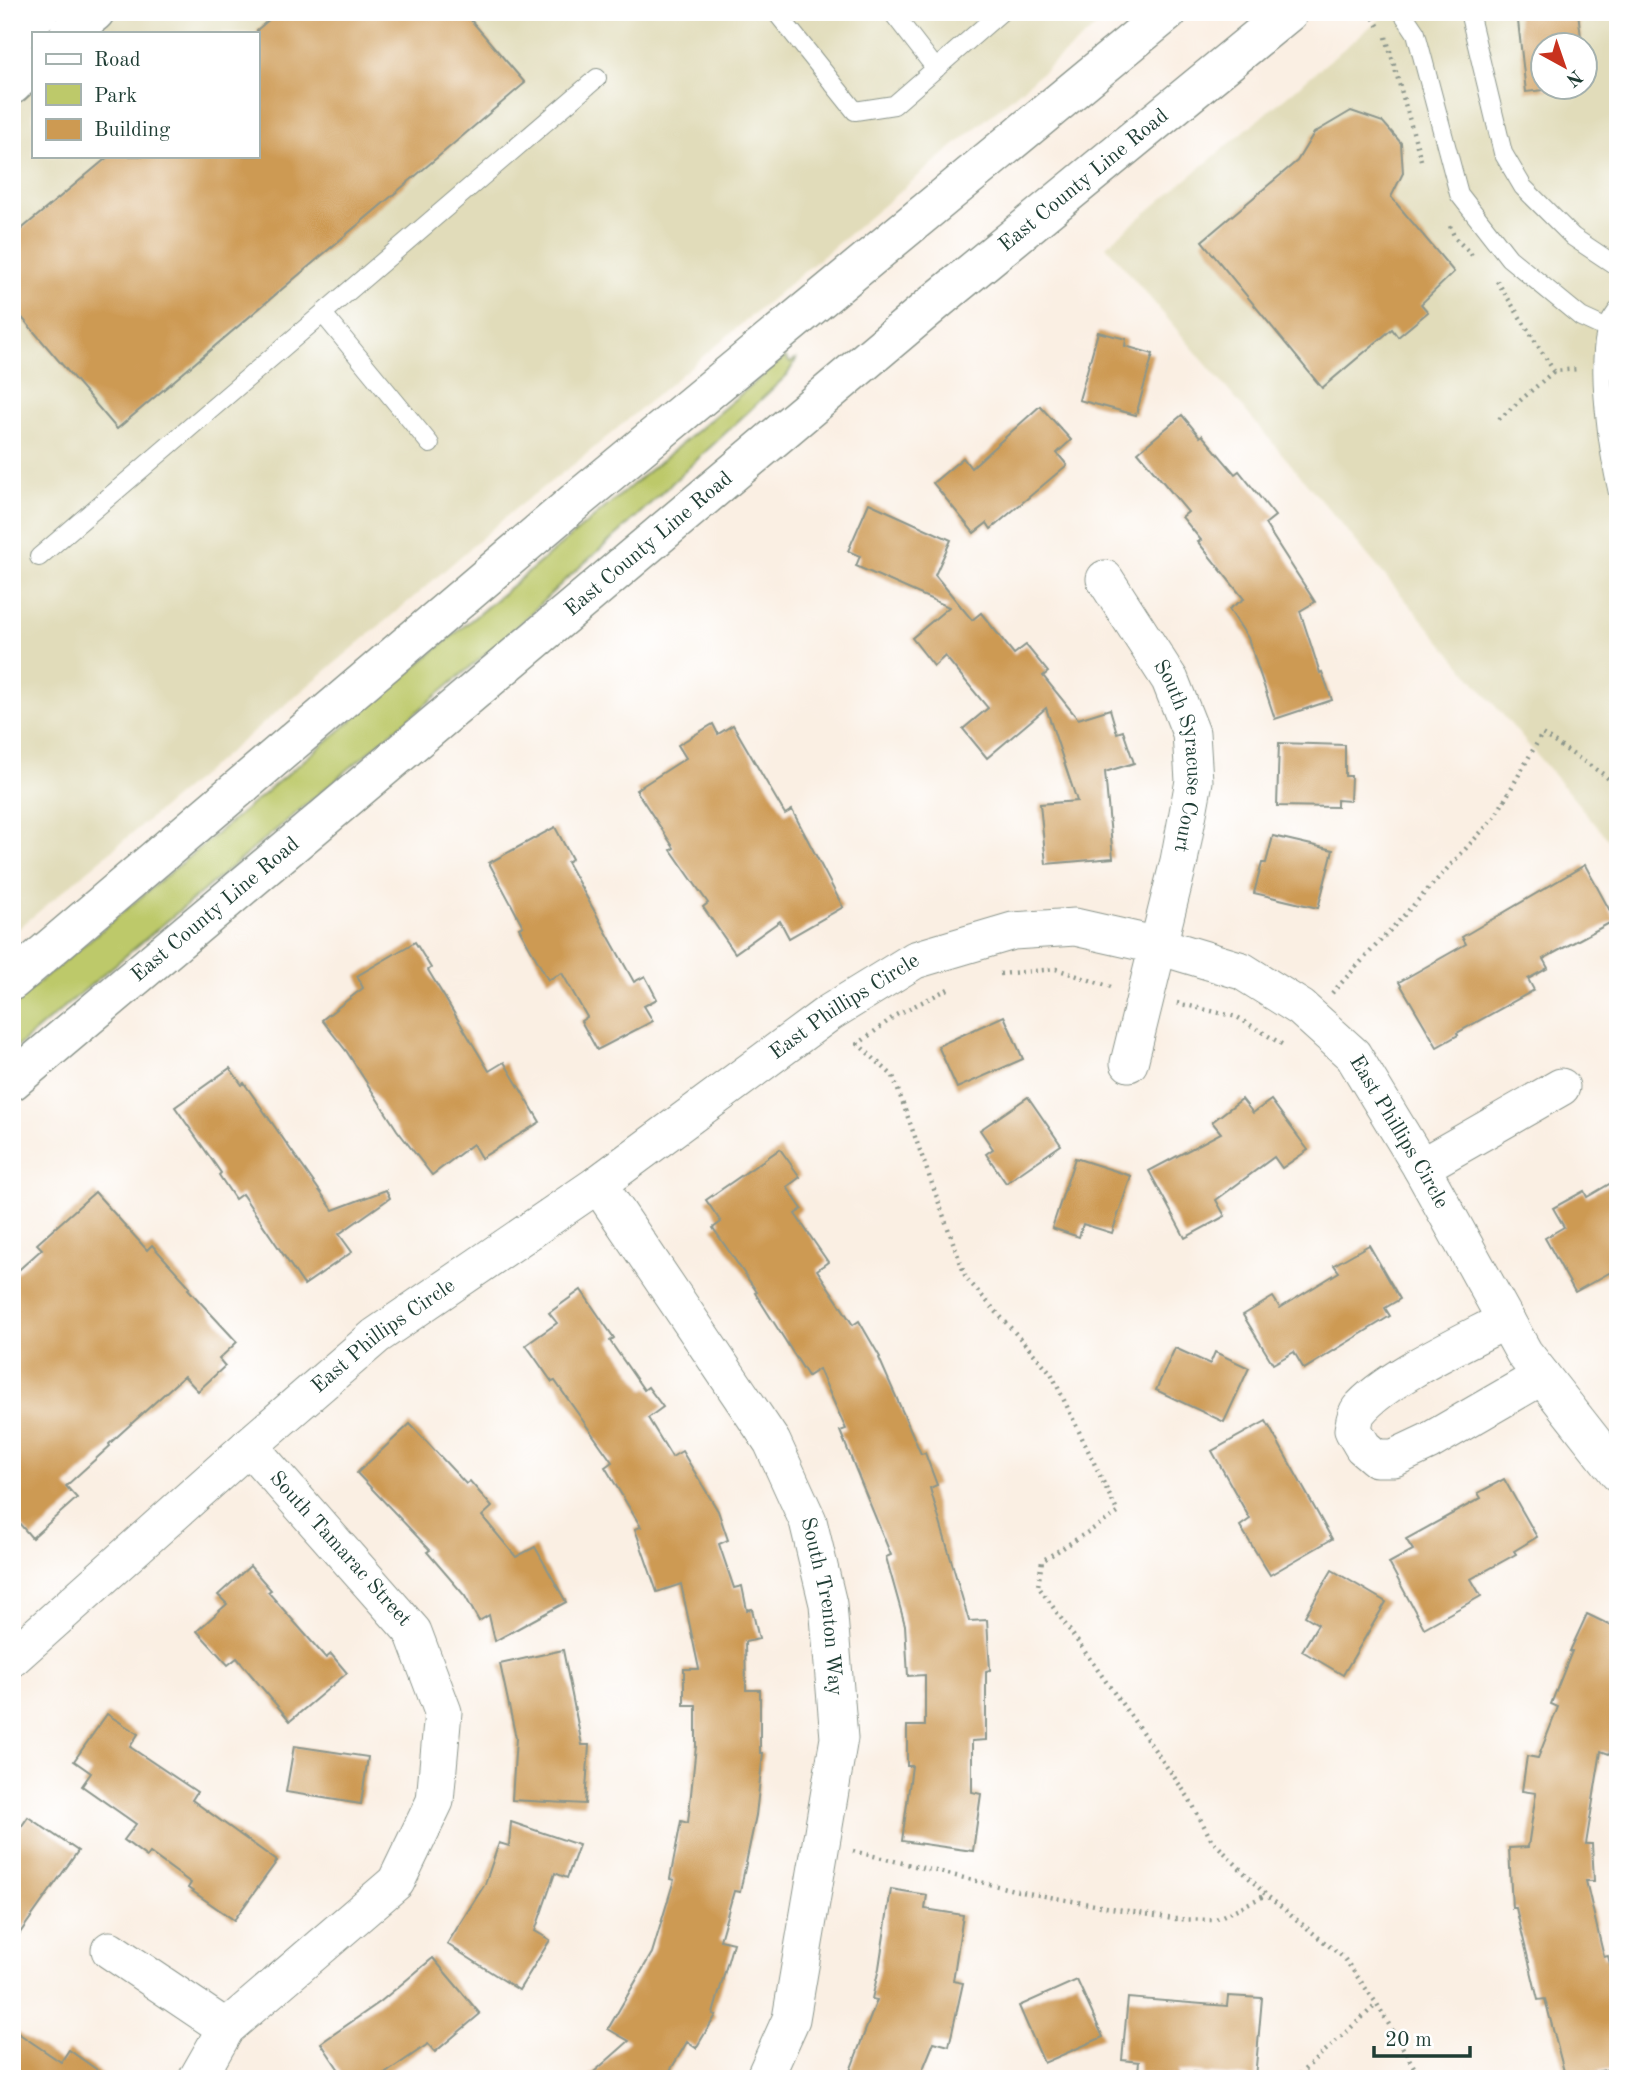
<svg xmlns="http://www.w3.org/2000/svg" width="1630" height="2091" font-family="'Old Standard TT',serif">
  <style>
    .built { fill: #e1dcba; fill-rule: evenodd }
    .green { fill: #bdc96a; stroke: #6e834f; stroke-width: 2 }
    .building { fill: #cd9a52 }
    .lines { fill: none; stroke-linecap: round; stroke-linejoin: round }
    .service-casing { stroke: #8c968c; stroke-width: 20 }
    .minor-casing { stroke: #8c968c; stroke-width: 39 }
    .tertiary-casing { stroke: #8c968c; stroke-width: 41 }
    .secondary-casing { stroke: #8c968c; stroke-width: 41 }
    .path { stroke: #8c968c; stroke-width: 4.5; stroke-dasharray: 2 5; stroke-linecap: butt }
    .service { stroke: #fff; stroke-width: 18 }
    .minor { stroke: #fff; stroke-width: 37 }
    .tertiary { stroke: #fff; stroke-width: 38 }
    .secondary { stroke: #fff; stroke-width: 38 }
    .labels { text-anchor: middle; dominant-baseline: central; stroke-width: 7; stroke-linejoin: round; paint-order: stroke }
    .street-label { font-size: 21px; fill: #1f3d34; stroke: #fff }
  </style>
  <rect width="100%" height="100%" fill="#fff"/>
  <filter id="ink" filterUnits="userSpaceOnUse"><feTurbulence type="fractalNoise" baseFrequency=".0143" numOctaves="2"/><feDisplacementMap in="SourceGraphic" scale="14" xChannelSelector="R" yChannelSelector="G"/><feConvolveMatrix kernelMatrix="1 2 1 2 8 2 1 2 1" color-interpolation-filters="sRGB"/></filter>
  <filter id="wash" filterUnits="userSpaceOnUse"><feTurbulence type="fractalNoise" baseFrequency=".00686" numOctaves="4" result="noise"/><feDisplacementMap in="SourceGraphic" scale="28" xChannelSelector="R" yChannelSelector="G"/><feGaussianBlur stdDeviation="1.57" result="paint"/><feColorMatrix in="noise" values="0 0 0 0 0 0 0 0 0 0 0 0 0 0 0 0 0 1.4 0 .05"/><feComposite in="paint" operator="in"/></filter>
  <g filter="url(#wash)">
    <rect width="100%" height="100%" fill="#faefe3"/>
    <g class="built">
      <path d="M 120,12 L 1114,12 L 577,462 L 516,508 L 422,590 L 12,934 L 12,107 L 33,85 L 33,156 L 257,156 L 257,33 L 94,33 Z"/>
      <path d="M 1388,12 L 1618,12 L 1618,851 L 1106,246 ZM 1542,46 L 1584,46 L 1584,88 L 1542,88 Z"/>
    </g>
    <path class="green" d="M 785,357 L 790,363 L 797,358 L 787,375 L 621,531 L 565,580 L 505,638 L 12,1051 L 12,1005 Z"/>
    <g id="blocks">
      <g class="building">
        <path d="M 278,12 L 464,12 L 525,83 L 117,429 L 12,306 L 12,237 L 109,156 L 257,156 L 257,30 Z"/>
        <path d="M 1517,12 L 1578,12 L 1582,46 L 1543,46 L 1543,88 L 1563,88 L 1526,92 Z"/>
        <path d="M 1351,111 L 1383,122 L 1401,143 L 1403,173 L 1391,197 L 1454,272 L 1421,304 L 1428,312 L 1398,337 L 1392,329 L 1322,388 L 1202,241 L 1297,161 L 1314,133 Z"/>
        <path d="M 1098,332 L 1126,339 L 1125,346 L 1153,354 L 1136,415 L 1079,400 Z"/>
        <path d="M 1040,406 L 1071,440 L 1057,453 L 1067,465 L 991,529 L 987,523 L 974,533 L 933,483 L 963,458 L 971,468 Z"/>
        <path d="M 1182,415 L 1200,437 L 1202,435 L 1235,474 L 1239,471 L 1275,516 L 1265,524 L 1315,602 L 1300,611 L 1320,673 L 1322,672 L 1332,700 L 1275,719 L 1248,638 L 1229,609 L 1244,599 L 1198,542 L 1201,540 L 1182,517 L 1188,512 L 1138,452 Z"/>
        <path d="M 869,503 L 951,540 L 935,575 L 972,620 L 981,613 L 1014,654 L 1026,645 L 1048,672 L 1043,676 L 1078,719 L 1110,709 L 1117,733 L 1123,731 L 1134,763 L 1105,772 L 1113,858 L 1046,864 L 1040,804 L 1077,801 L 1046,708 L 987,758 L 963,729 L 988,708 L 945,656 L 934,666 L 912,638 L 949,607 L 856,566 L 860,556 L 848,551 Z"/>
        <path d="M 713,724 L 718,734 L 733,725 L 785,814 L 792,810 L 843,907 L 789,938 L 780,921 L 735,953 L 703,907 L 708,903 L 671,850 L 674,848 L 636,790 L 686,758 L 678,745 Z"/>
        <path d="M 1279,743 L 1345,745 L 1345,776 L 1351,776 L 1350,801 L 1337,800 L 1337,807 L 1277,806 Z"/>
        <path d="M 555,827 L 572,859 L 567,862 L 634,982 L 645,976 L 657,999 L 644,1006 L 653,1021 L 597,1050 L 581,1021 L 587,1017 L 562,973 L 548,980 L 519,928 L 523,926 L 489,863 Z"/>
        <path d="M 1273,836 L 1333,850 L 1318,908 L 1254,893 L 1262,863 L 1266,863 Z"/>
        <path d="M 1585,865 L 1615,920 L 1543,959 L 1548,968 L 1528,979 L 1534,990 L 1457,1033 L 1458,1035 L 1437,1047 L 1399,982 L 1466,944 L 1462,937 Z"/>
        <path d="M 415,942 L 431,968 L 428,970 L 489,1071 L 504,1062 L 540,1122 L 481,1158 L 473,1144 L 432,1175 L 397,1130 L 347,1052 L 322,1020 L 363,988 L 357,976 Z"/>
        <path d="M 1004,1016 L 1023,1059 L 957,1088 L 938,1046 Z"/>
        <path d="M 230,1068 L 242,1085 L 244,1083 L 333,1210 L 386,1190 L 390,1198 L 339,1234 L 352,1252 L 304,1285 L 242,1194 L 235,1199 L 219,1175 L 221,1173 L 175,1107 Z"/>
        <path d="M 1028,1097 L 1061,1145 L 1006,1183 L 986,1154 L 993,1149 L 980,1130 Z"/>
        <path d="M 1242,1099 L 1253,1113 L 1271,1100 L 1308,1150 L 1282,1168 L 1274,1157 L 1216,1200 L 1225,1216 L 1185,1238 L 1149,1171 L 1221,1133 L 1212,1122 Z"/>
        <path d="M 780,1149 L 800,1177 L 787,1187 L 802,1209 L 795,1214 L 828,1262 L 817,1270 L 853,1325 L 859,1321 L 880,1357 L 879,1358 L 921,1454 L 925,1453 L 937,1485 L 930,1488 L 969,1621 L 987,1620 L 990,1670 L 986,1671 L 986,1740 L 972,1741 L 972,1792 L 981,1794 L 973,1851 L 902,1841 L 912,1766 L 907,1766 L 907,1726 L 925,1726 L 925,1675 L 908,1676 L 905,1625 L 886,1557 L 891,1555 L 840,1431 L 846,1429 L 819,1369 L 808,1376 L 755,1293 L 757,1292 L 713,1228 L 721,1222 L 706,1200 Z"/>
        <path d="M 1075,1158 L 1131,1176 L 1112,1233 L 1083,1224 L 1079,1237 L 1052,1228 Z"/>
        <path d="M 1618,1179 L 1618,1268 L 1575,1292 L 1545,1238 L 1564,1227 L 1553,1208 L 1584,1191 L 1587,1197 Z"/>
        <path d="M 95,1192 L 147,1250 L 152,1245 L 190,1287 L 188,1289 L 237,1342 L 219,1359 L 225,1366 L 198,1391 L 184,1376 L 109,1444 L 110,1446 L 66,1486 L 77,1498 L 32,1538 L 12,1515 L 12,1276 L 42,1249 L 37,1244 Z"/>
        <path d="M 1369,1245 L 1400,1299 L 1385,1308 L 1390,1316 L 1304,1369 L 1294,1352 L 1273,1364 L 1243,1315 L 1273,1297 L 1280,1308 L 1339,1272 L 1334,1265 Z"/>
        <path d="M 581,1290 L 614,1338 L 610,1341 L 644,1390 L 648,1387 L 663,1407 L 648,1418 L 672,1457 L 682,1451 L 718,1511 L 728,1540 L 719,1544 L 734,1588 L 742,1586 L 747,1610 L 752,1609 L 759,1639 L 745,1642 L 746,1690 L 760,1690 L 760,1753 L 763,1753 L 756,1815 L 740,1892 L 734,1891 L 720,1940 L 733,1943 L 713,2014 L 716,2015 L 696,2048 L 687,2042 L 665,2079 L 586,2079 L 629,2041 L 608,2029 L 652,1953 L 674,1880 L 670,1879 L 681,1821 L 688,1823 L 696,1746 L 696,1705 L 684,1705 L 684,1669 L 699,1669 L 681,1584 L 657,1592 L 635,1529 L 641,1527 L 605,1467 L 612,1462 L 555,1381 L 552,1382 L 526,1345 L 557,1323 L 549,1313 Z"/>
        <path d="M 1175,1348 L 1210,1364 L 1215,1352 L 1249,1368 L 1224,1422 L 1156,1390 Z"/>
        <path d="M 1266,1421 L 1332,1539 L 1270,1575 L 1240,1526 L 1250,1519 L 1212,1451 Z"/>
        <path d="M 410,1424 L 466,1484 L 470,1481 L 492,1507 L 482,1516 L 516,1557 L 535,1547 L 566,1602 L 495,1641 L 489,1615 L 479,1621 L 465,1596 L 427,1552 L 430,1550 L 357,1473 Z"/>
        <path d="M 1504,1479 L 1537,1537 L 1514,1551 L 1516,1554 L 1471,1579 L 1481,1596 L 1424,1628 L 1389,1563 L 1413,1550 L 1406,1539 L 1481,1498 L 1478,1493 Z"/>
        <path d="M 250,1566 L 271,1590 L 268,1592 L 326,1658 L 331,1654 L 347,1673 L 290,1721 L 237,1658 L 228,1665 L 197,1631 L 227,1604 L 218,1595 Z"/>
        <path d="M 1332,1570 L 1386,1602 L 1343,1675 L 1302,1651 L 1318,1624 L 1305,1616 Z"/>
        <path d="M 1587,1614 L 1618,1629 L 1618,1730 L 1609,1754 L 1601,1751 L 1586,1844 L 1592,1844 L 1594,1881 L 1586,1881 L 1604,1957 L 1608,1956 L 1618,1995 L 1618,2067 L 1566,2079 L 1545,1999 L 1538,2000 L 1516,1908 L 1512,1908 L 1509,1848 L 1528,1847 L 1536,1793 L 1522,1791 L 1527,1756 L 1538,1758 L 1558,1707 L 1551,1704 L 1572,1651 L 1570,1651 Z"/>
        <path d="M 563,1650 L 582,1745 L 589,1745 L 585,1804 L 512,1800 L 516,1738 L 500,1664 Z"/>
        <path d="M 107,1714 L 138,1734 L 130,1747 L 197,1792 L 192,1800 L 277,1861 L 234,1920 L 188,1888 L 191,1883 L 150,1853 L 147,1857 L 124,1840 L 136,1824 L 82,1786 L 91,1773 L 74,1761 Z"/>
        <path d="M 294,1746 L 368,1757 L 361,1804 L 286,1792 Z"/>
        <path d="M 28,1817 L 78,1851 L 12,1944 L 12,1840 Z"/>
        <path d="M 511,1822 L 579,1845 L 567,1878 L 555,1873 L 535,1931 L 550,1940 L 519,1990 L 447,1944 L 485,1884 L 499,1843 L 509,1846 Z"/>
        <path d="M 891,1889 L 927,1895 L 925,1909 L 963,1915 L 953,1981 L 963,1983 L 949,2046 L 934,2042 L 919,2079 L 847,2079 L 877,2000 L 872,1999 L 879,1968 Z"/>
        <path d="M 433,1958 L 480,2014 L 435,2052 L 428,2044 L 377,2079 L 345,2079 L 321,2043 L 380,2002 Z"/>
        <path d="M 1077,1980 L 1103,2037 L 1044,2063 L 1019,2006 Z"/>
        <path d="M 1228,1996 L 1262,1998 L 1255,2078 L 1179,2071 L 1179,2077 L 1138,2072 L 1139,2062 L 1122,2060 L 1128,1998 L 1227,2006 Z"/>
        <path d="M 12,2029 L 61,2062 L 69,2050 L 110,2079 L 12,2079 Z"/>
      </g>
    </g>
  </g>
  <g filter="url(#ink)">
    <use href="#blocks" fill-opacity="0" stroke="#8c968c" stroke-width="2"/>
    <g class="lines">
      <defs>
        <g id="service">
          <path d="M 776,12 L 855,111 L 894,105 L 1001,12"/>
          <path d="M 892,12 L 936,69"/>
          <path d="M 1402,12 L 1416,33 L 1459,194 L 1509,258 L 1581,317 L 1607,329"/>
          <path d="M 1469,12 L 1503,153 L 1523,187 L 1573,237 L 1618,267"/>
          <path d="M 1618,310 C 1614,316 1609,322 1607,329 C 1595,363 1609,456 1618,493"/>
          <path d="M 324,315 L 430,444"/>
          <path d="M 39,557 L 597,78"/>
        </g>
        <g id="minor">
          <path id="s1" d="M 1105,579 L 1170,680 L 1191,733 L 1194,781 L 1179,861 L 1129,1063"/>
          <path d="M 1421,1167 L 1561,1087"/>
          <path id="s2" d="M 598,1184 L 772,1442 L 808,1521 L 828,1604 L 839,1738 L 791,2019 L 764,2079"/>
          <path d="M 1506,1320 C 1467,1341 1385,1378 1359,1410 C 1355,1415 1354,1424 1353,1430 L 1363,1447 L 1376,1458 L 1394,1458 L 1428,1442 L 1542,1376"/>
          <path id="s3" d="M 12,1658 L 249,1446 L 376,1336 L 598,1184 L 829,1013 L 915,960 L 1013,931 L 1075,927 L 1159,946 L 1242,971 L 1301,1008 L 1353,1055 L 1421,1167 L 1524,1353 L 1618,1473"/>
          <path d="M 110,1950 L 226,2028"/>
          <path d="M 197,2079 L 226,2028 L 396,1882 L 435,1801 L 443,1712 L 413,1632 L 249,1446"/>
        </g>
        <g id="tertiary">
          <path d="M 69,33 L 95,12"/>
          <path d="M 12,38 L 39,12"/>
          <path d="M 12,85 L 33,65"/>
        </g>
        <g id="secondary">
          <path d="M 12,981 L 577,500 L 1168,12"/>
          <path id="s4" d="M 12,1081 L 939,299 L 1289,12"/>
        </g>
      </defs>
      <use href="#service" class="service-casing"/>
      <use href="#minor" class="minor-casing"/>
      <use href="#tertiary" class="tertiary-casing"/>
      <use href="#secondary" class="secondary-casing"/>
      <g class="path">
        <path d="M 1370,12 L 1379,27"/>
        <path d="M 1386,37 L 1421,160"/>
        <path d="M 1450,226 L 1455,238 L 1474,257"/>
        <path d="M 1497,281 L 1554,371 L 1579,369"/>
        <path d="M 1499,419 L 1554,371"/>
        <path d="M 1000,974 L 1056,969 L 1114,988"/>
        <path d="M 948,989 L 896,1015 L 858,1044 L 893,1076 L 966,1278 L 1051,1373 L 1118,1513 L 1042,1561 L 1038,1586 L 1189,1798 L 1211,1839 L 1266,1895 L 1344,1958 L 1377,2004 L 1421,2079"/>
        <path d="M 1332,993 L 1495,817 L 1542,734 L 1603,774 L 1618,787"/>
        <path d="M 1177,1003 L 1237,1017 L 1285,1046"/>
        <path d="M 853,1851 L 1022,1892 L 1173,1919 L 1214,1920 L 1266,1895"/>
        <path d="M 1294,2079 L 1377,2004"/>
      </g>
      <use href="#service" class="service"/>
      <use href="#minor" class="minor"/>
      <use href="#tertiary" class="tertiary"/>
      <use href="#secondary" class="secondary"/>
    </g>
  </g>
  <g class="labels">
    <g class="street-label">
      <text stroke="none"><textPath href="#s4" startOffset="1400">East County Line Road</textPath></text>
      <text stroke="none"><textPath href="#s4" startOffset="833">East County Line Road</textPath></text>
      <text stroke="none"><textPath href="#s1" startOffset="198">South Syracuse Court</textPath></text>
      <text stroke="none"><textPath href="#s4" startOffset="266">East County Line Road</textPath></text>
      <text stroke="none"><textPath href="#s3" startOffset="1059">East Phillips Circle</textPath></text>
      <text stroke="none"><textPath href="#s3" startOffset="1710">East Phillips Circle</textPath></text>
      <text stroke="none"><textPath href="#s3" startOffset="492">East Phillips Circle</textPath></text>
      <text transform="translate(340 1549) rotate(48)">South Tamarac Street</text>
      <text stroke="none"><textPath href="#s2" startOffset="485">South Trenton Way</textPath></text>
    </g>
  </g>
  <rect width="1630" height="2091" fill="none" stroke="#fff" stroke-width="42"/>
  <rect x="32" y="32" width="228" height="126" fill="#ffffff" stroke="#a5b1ae" stroke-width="2"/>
  <rect x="46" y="54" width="35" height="10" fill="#ffffff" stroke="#a5b1ae" stroke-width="2"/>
  <text x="94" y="66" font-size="21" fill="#1f3d34">Road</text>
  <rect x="46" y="84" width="35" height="21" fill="#bdc96a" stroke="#a5b1ae" stroke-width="2"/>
  <text x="94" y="102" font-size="21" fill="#1f3d34">Park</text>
  <rect x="46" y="119" width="35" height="21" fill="#cd9a52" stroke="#a5b1ae" stroke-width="2"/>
  <text x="94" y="136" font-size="21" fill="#1f3d34">Building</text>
  <g transform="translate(1564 66) rotate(140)"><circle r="33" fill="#ffffff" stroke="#a5b1ae" stroke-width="2"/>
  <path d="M0-5L12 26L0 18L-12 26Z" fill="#c8321e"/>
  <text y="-10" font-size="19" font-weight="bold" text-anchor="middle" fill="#1f3d34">N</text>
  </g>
  <path d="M1374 2046v10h96v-10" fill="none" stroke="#1f3d34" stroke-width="3.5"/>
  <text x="1385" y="2046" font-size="21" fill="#1f3d34" stroke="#ffffff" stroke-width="5" paint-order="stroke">20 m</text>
</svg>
